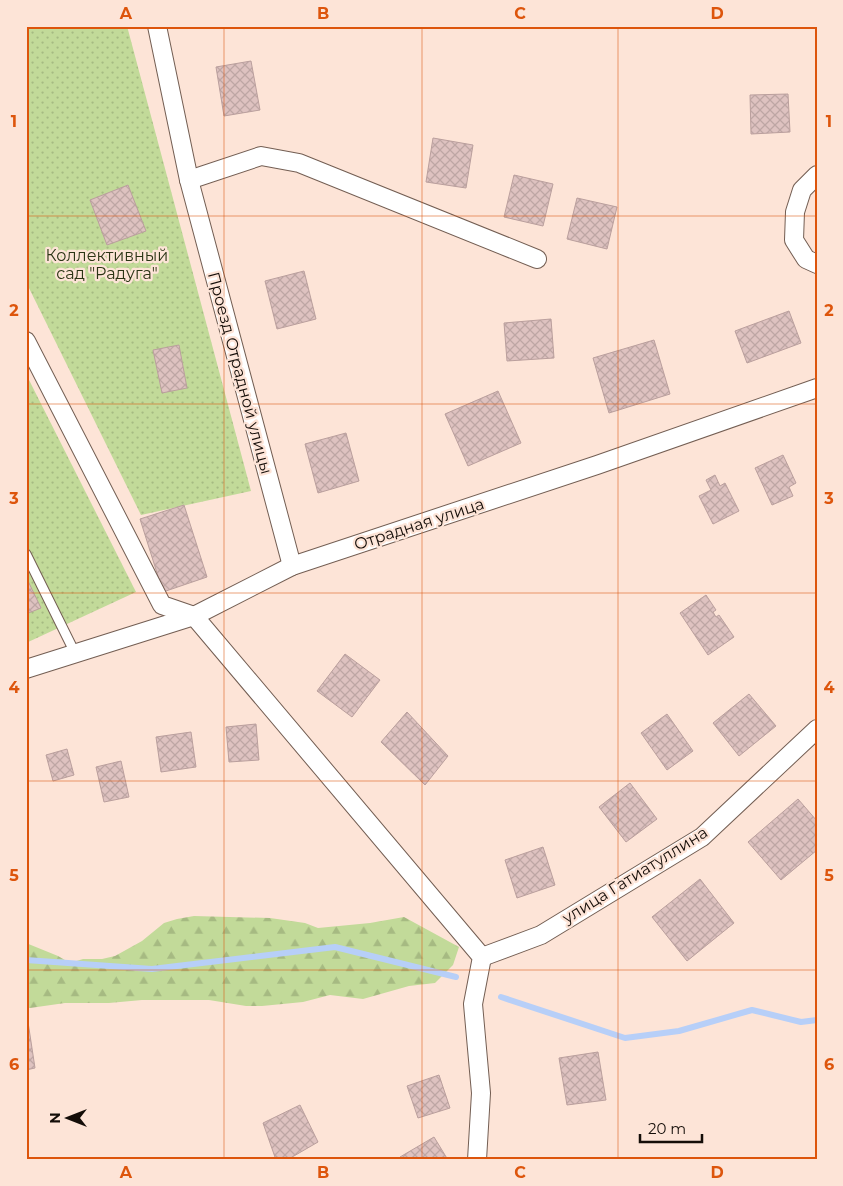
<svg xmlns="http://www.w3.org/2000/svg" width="843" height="1186" font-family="Montserrat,sans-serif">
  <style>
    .grass { fill: url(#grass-dots) }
    .forest { fill: url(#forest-firs) }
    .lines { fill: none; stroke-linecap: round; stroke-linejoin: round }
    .stream { stroke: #b7cff8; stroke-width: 6 }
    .building { fill: url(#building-cross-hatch); stroke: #ba9f9d }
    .service-casing { stroke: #735e53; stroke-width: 11 }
    .minor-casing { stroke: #735e53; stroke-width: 20 }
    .service { stroke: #fff; stroke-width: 9 }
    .minor { stroke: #fff; stroke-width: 18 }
    .grid { fill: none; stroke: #dd550c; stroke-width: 1; stroke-opacity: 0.55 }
    .labels { text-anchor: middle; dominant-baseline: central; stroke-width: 4.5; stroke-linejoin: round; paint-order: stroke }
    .park-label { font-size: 16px; fill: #2b3515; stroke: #fde4d7 }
    .street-label { font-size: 16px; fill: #140d08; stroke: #fde4d7 }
    .neatline { fill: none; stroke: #dd550c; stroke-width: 2 }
    .grid-label { font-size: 16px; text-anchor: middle; font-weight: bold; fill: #dd550c }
  </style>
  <defs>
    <pattern id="grass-dots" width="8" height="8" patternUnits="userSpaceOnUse" patternTransform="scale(1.25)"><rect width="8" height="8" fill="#c2da99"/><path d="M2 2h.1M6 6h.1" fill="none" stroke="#a6ba82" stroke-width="1.8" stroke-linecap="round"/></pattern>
    <pattern id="forest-firs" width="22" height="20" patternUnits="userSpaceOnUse" patternTransform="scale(1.25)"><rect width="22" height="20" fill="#c2da99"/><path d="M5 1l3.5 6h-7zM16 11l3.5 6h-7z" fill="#a6ba82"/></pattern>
    <pattern id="building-cross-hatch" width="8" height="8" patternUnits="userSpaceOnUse" patternTransform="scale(1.25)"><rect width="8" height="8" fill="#dec2c0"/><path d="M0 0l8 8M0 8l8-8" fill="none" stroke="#bea6a4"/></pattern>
  </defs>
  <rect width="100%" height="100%" fill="#fde4d7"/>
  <g class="grass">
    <path d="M 26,26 L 127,26 L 251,491 L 141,515 L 26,282 Z"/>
    <path d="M 26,374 L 136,592 L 26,643 Z"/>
  </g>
  <path class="forest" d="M 194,916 L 270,918 L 305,923 L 318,928 L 370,923 L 404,917 L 459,947 L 453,965 L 435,983 L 409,986 L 363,999 L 330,995 L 303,1002 L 262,1006 L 246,1006 L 209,1000 L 142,1000 L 109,1003 L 65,1003 L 30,1008 L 26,1007 L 26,943 L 58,956 L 70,963 L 83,959 L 102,959 L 115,956 L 142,941 L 164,923 L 177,919 Z"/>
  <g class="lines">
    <g class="stream">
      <path d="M 26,960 L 152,969 L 335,947 L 456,977"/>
      <path d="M 501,997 L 625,1038 L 679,1031 L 752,1010 L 801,1022 L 817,1020"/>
    </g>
  </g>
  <g class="building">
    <path d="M 251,61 L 260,110 L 224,116 L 216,67 Z"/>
    <path d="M 788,94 L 790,132 L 751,134 L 750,95 Z"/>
    <path d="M 433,138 L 473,145 L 466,188 L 426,182 Z"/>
    <path d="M 514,175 L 553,184 L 543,226 L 504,217 Z"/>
    <path d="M 128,185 L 146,231 L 107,245 L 90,200 Z"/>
    <path d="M 577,198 L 617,207 L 607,249 L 567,239 Z"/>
    <path d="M 304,271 L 316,319 L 277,329 L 265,281 Z"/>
    <path d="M 789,311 L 801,343 L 747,363 L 735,331 Z"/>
    <path d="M 551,319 L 554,358 L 507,361 L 504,323 Z"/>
    <path d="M 654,340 L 670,394 L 609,413 L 593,358 Z"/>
    <path d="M 179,345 L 187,388 L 162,393 L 153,350 Z"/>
    <path d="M 498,391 L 521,443 L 468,466 L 445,414 Z"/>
    <path d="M 346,433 L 359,481 L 318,493 L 305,444 Z"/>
    <path d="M 783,455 L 796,483 L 789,487 L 793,496 L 772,505 L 755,468 Z"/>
    <path d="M 715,475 L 720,486 L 725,483 L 739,511 L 713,524 L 699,496 L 711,490 L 706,480 Z"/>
    <path d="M 184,505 L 207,577 L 163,592 L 140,519 Z"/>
    <path d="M 28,581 L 41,608 L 26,614 L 26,582 Z"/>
    <path d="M 706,595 L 716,610 L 713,612 L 716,617 L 719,615 L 734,637 L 708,655 L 680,613 Z"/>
    <path d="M 345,654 L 380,680 L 352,717 L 317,691 Z"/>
    <path d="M 749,694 L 776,726 L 739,756 L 713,723 Z"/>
    <path d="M 407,712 L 448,756 L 425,785 L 381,742 Z"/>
    <path d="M 667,714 L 693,751 L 667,770 L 641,733 Z"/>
    <path d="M 256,724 L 259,760 L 229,762 L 226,727 Z"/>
    <path d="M 191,732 L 196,767 L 161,772 L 156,737 Z"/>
    <path d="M 67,749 L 74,775 L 53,781 L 46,755 Z"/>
    <path d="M 121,761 L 129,797 L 104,802 L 96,767 Z"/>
    <path d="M 630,783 L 657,819 L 626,842 L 599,807 Z"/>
    <path d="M 798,799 L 817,821 L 817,850 L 781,880 L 748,842 Z"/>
    <path d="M 543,847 L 555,885 L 517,898 L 505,860 Z"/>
    <path d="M 700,879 L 734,923 L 687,961 L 652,917 Z"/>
    <path d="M 28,1022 L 35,1068 L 26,1070 L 26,1023 Z"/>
    <path d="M 598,1052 L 606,1100 L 567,1105 L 559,1058 Z"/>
    <path d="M 439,1075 L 450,1108 L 418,1118 L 407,1086 Z"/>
    <path d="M 300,1105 L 318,1142 L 287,1160 L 276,1160 L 263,1123 Z"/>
    <path d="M 434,1137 L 448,1160 L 402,1160 L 400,1157 Z"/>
  </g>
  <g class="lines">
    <defs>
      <path id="service" d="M 26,554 L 75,653"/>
      <g id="minor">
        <path d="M 157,26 L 189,180 L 292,566"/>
        <path d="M 817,175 L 802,190 L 795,212 L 794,240 L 806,259 L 817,264"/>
        <path d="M 189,180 L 261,156 L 299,163 L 537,259"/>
        <path d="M 26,341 L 162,605 L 194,616 L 482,957 L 473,1004 L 481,1093 L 477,1160"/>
        <path d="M 26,669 L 194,616 L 292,566 L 597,465 L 817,388"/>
        <path d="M 482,957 L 541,935 L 702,837 L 817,729"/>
      </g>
    </defs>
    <use href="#service" class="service-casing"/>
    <use href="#minor" class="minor-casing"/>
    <use href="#service" class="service"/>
    <use href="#minor" class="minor"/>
  </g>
  <path class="grid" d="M 224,26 L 224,1160M 422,26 L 422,1160M 618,26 L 618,1160M 26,216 L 817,216M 26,404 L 817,404M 26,593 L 817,593M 26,781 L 817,781M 26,970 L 817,970"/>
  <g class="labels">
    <g class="park-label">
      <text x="107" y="255">Коллективный<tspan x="107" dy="18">сад "Радуга"</tspan></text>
    </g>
    <g class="street-label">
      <text transform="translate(240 373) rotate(75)">Проезд Отрадной улицы</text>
      <text transform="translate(419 524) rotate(-18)">Отрадная улица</text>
      <text transform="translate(635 875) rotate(-32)">улица Гатиатуллина</text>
    </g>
  </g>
  <rect width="843" height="1186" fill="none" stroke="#fde4d7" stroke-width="55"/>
  <g transform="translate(68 1118) rotate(270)" stroke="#fde4d7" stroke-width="4" paint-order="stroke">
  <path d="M0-4L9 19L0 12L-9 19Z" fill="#140d08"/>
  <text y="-8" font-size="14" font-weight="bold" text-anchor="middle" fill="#140d08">N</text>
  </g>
  <path d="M640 1134v8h62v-8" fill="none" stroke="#140d08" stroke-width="2.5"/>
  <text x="648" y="1134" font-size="15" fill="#140d08" stroke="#fde4d7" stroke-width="4" paint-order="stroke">20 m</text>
  <rect x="28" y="28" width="788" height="1130" class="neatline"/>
  <g class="grid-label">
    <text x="126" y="19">A</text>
    <text x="323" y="19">B</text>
    <text x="520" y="19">C</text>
    <text x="717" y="19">D</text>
    <text x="14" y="127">1</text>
    <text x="829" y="127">1</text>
    <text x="14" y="316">2</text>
    <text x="829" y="316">2</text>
    <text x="14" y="504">3</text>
    <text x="829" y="504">3</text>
    <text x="14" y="693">4</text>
    <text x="829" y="693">4</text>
    <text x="14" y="881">5</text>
    <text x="829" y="881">5</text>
    <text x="14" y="1070">6</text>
    <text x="829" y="1070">6</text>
    <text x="126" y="1178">A</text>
    <text x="323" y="1178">B</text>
    <text x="520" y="1178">C</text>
    <text x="717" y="1178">D</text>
  </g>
</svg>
